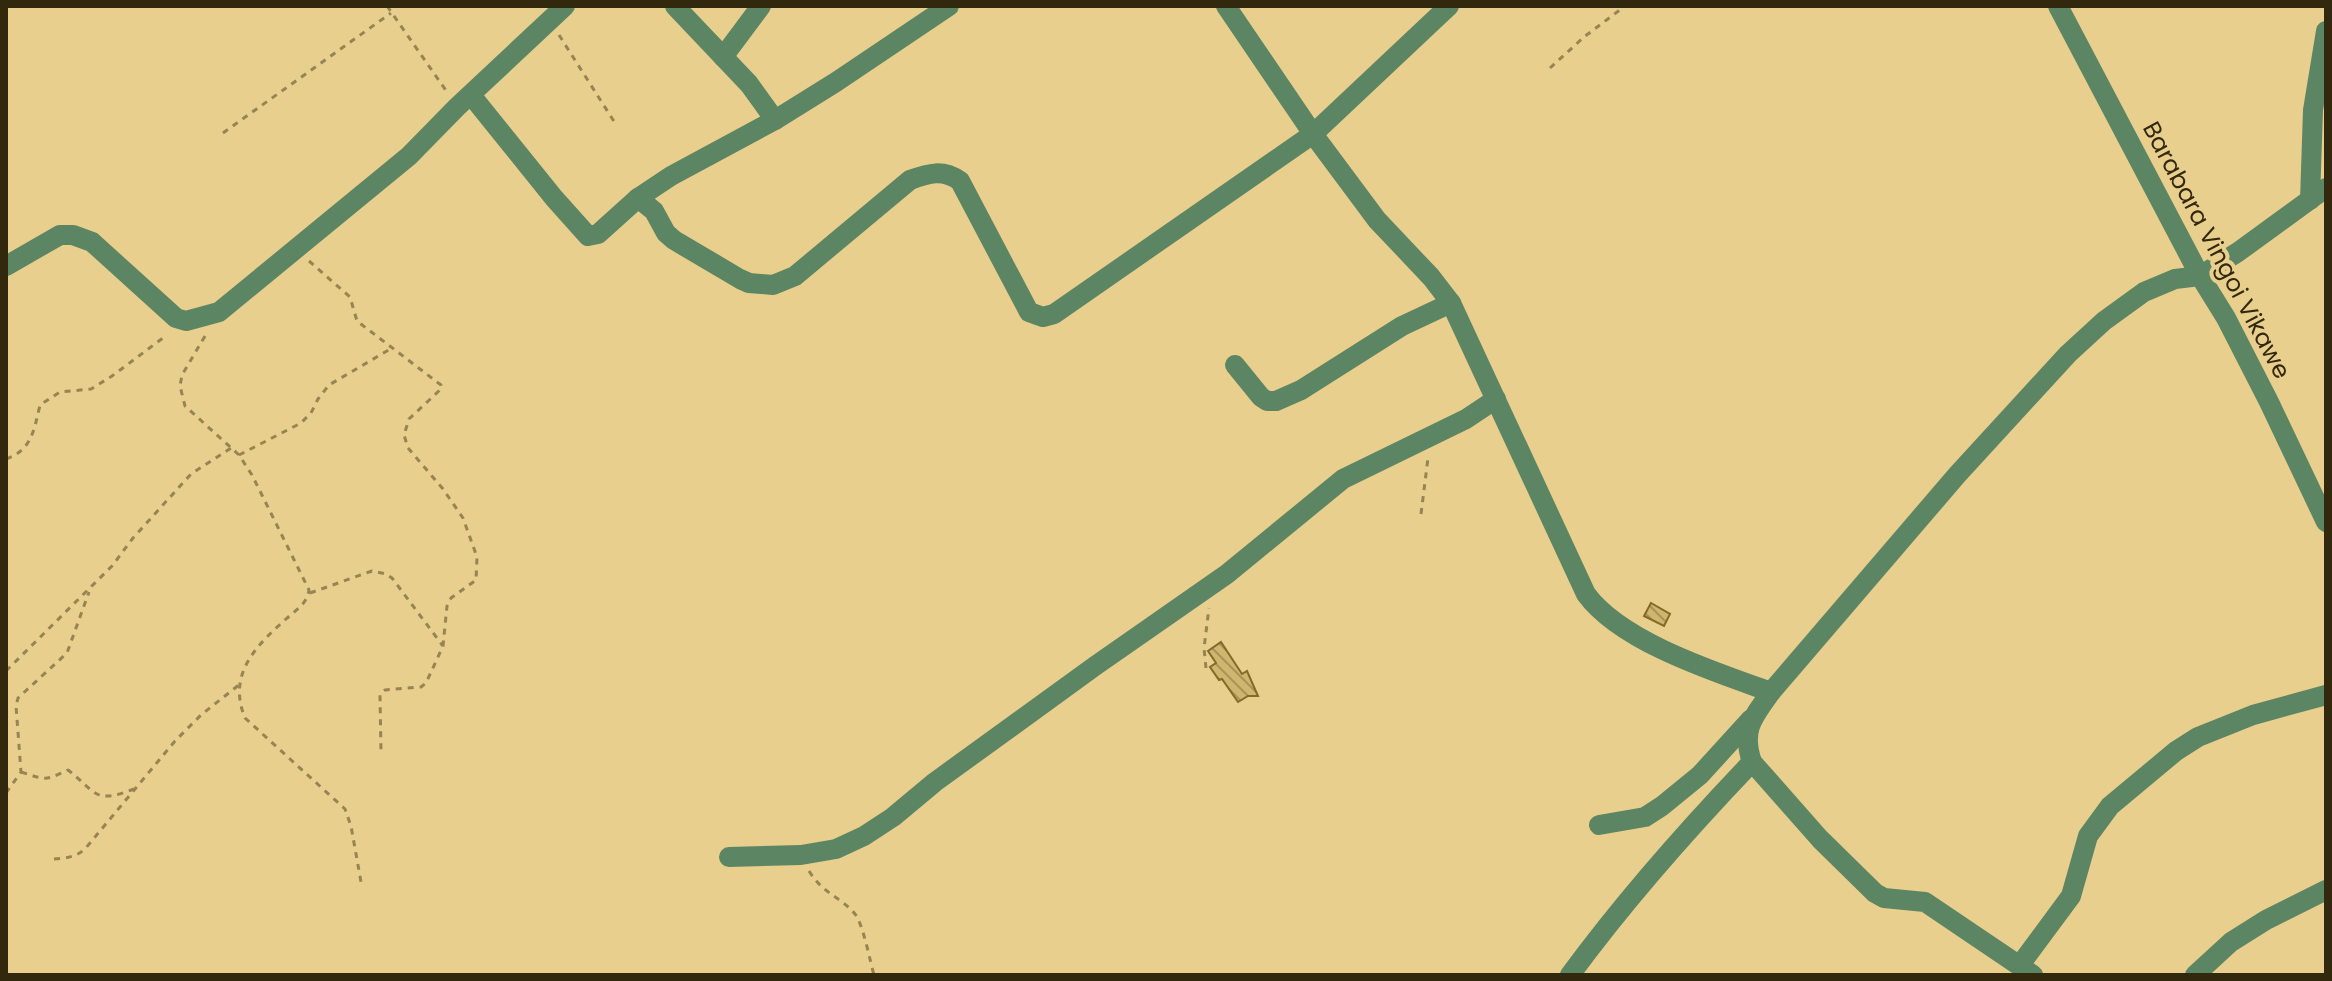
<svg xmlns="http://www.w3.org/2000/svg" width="2332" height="981" font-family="Poppins,sans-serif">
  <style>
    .building { fill: url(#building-back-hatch); stroke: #826a28; stroke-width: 2 }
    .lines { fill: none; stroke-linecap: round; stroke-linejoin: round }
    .path { stroke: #978454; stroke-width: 3; stroke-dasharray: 6 6; stroke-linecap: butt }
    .minor { stroke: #5c8663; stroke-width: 20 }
    .labels { text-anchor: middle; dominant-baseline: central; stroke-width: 8; stroke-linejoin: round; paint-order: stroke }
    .street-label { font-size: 24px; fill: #32280d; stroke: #e9cf8d }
  </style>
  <defs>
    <pattern id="building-back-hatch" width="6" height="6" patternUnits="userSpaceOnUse" patternTransform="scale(2)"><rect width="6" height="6" fill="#d0b56e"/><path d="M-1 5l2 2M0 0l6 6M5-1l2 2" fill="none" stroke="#a99359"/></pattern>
  </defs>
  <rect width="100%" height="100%" fill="#e9cf8d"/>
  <g class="building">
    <path d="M 1651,603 L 1670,614 L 1664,626 L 1644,616 Z"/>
    <path d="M 1221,642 L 1242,674 L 1247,671 L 1258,696 L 1248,696 L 1238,702 L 1222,679 L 1219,680 L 1210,667 L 1216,663 L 1208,651 Z"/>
  </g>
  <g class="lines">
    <g class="path">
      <path d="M 387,6 L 447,92"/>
      <path d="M 559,35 L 615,123"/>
      <path d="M 1550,68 L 1584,37 L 1625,6"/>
      <path d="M 223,133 L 391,13"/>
      <path d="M 309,261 L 350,297 L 357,321 L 441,385 L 442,388 L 409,419 L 404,435 L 408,448 L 443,489 L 463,518 L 477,557 L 476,580 L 451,598 L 447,606 L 443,646 L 426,683 L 421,687 L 385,690 L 380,695 L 381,752"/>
      <path d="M 205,336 L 182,375 L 180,386 L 185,406 L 239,455 L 252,475 L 309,590 C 307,604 296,610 286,619 C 256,646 227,674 245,718 L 345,809 L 351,826 L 361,882"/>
      <path d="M 239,455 L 301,423 L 311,413 L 318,399 L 329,385 L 392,348"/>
      <path d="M 6,459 C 32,450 34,430 40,405 L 60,392 L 91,389 L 112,376 L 167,335"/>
      <path d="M 1421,514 L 1428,458"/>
      <path d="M 310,593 L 372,571 L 386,574 L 392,578 L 443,646"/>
      <path d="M 1206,668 L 1204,648 L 1209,608"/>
      <path d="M 6,671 L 112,566 L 133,538 L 191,474 L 231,448"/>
      <path d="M 21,772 C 46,780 45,781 68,770 C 97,792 93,805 134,789"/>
      <path d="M 6,793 L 21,772 L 16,706 L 18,698 L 67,653 L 89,592"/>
      <path d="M 54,859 C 67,858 76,857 85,849 L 175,741 L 201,715 L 240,684"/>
      <path d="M 809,871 C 824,895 840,896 855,914 C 863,924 870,961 874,975"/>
    </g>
    <g class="minor">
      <path d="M 675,6 L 749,84 L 775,120"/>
      <path d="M 1226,6 L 1313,134 L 1377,220 L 1431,277 L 1451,303 L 1586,594 C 1621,642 1715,672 1771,692 L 1957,475 L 2068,354 L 2104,321 L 2144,292 L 2175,279 L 2200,276 L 2238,252 L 2326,188"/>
      <path d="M 2058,6 L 2200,276 L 2226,318 L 2269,402 L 2326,522"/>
      <path d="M 723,57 L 761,6"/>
      <path d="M 471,95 L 554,198 L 588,236 L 598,234 L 638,198 L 671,176 L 775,120 L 836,82 L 949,6"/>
      <path d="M 638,198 L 654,211 L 666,233 L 674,240 L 740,279 L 749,283 L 773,285 L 795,276 L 910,180 C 929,173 943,169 960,181 L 1029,312 L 1043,317 L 1054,314 L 1313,134 L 1449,6"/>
      <path d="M 2310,200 L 2313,110 L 2326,31"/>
      <path d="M 6,266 L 60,235 L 73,235 L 92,242 L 176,318 L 186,321 L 219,312 L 409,156 L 457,107 L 565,6"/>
      <path d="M 1235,365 L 1261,397 L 1267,401 L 1276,401 L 1301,390 L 1402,326 L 1451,303"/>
      <path d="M 1752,762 L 1820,839 L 1875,893 L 1884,898 L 1925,902 L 2033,975"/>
      <path d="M 1599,825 L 1645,817 L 1662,806 L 1700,775 L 1751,719"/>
      <path d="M 729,857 L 801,855 L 836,849 L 864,836 L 893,817 L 935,782 L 1095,666 L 1227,574 L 1343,479 L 1466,419 L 1496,399"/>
      <path d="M 2020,965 L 2071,896 L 2088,836 L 2110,806 L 2176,751 L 2198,737 L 2253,715 L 2326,695"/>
      <path d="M 1570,975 C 1625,900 1688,829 1752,762 C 1741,730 1753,717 1771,692"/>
      <path d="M 2195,975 L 2231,942 L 2266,920 L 2326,890"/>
    </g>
  </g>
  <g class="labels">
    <g class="street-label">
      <text transform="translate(2217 250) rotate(62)">Barabara Vingoi Vikawe</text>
    </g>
  </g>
  <rect width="2332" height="981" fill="none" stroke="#32280d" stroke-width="16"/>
</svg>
